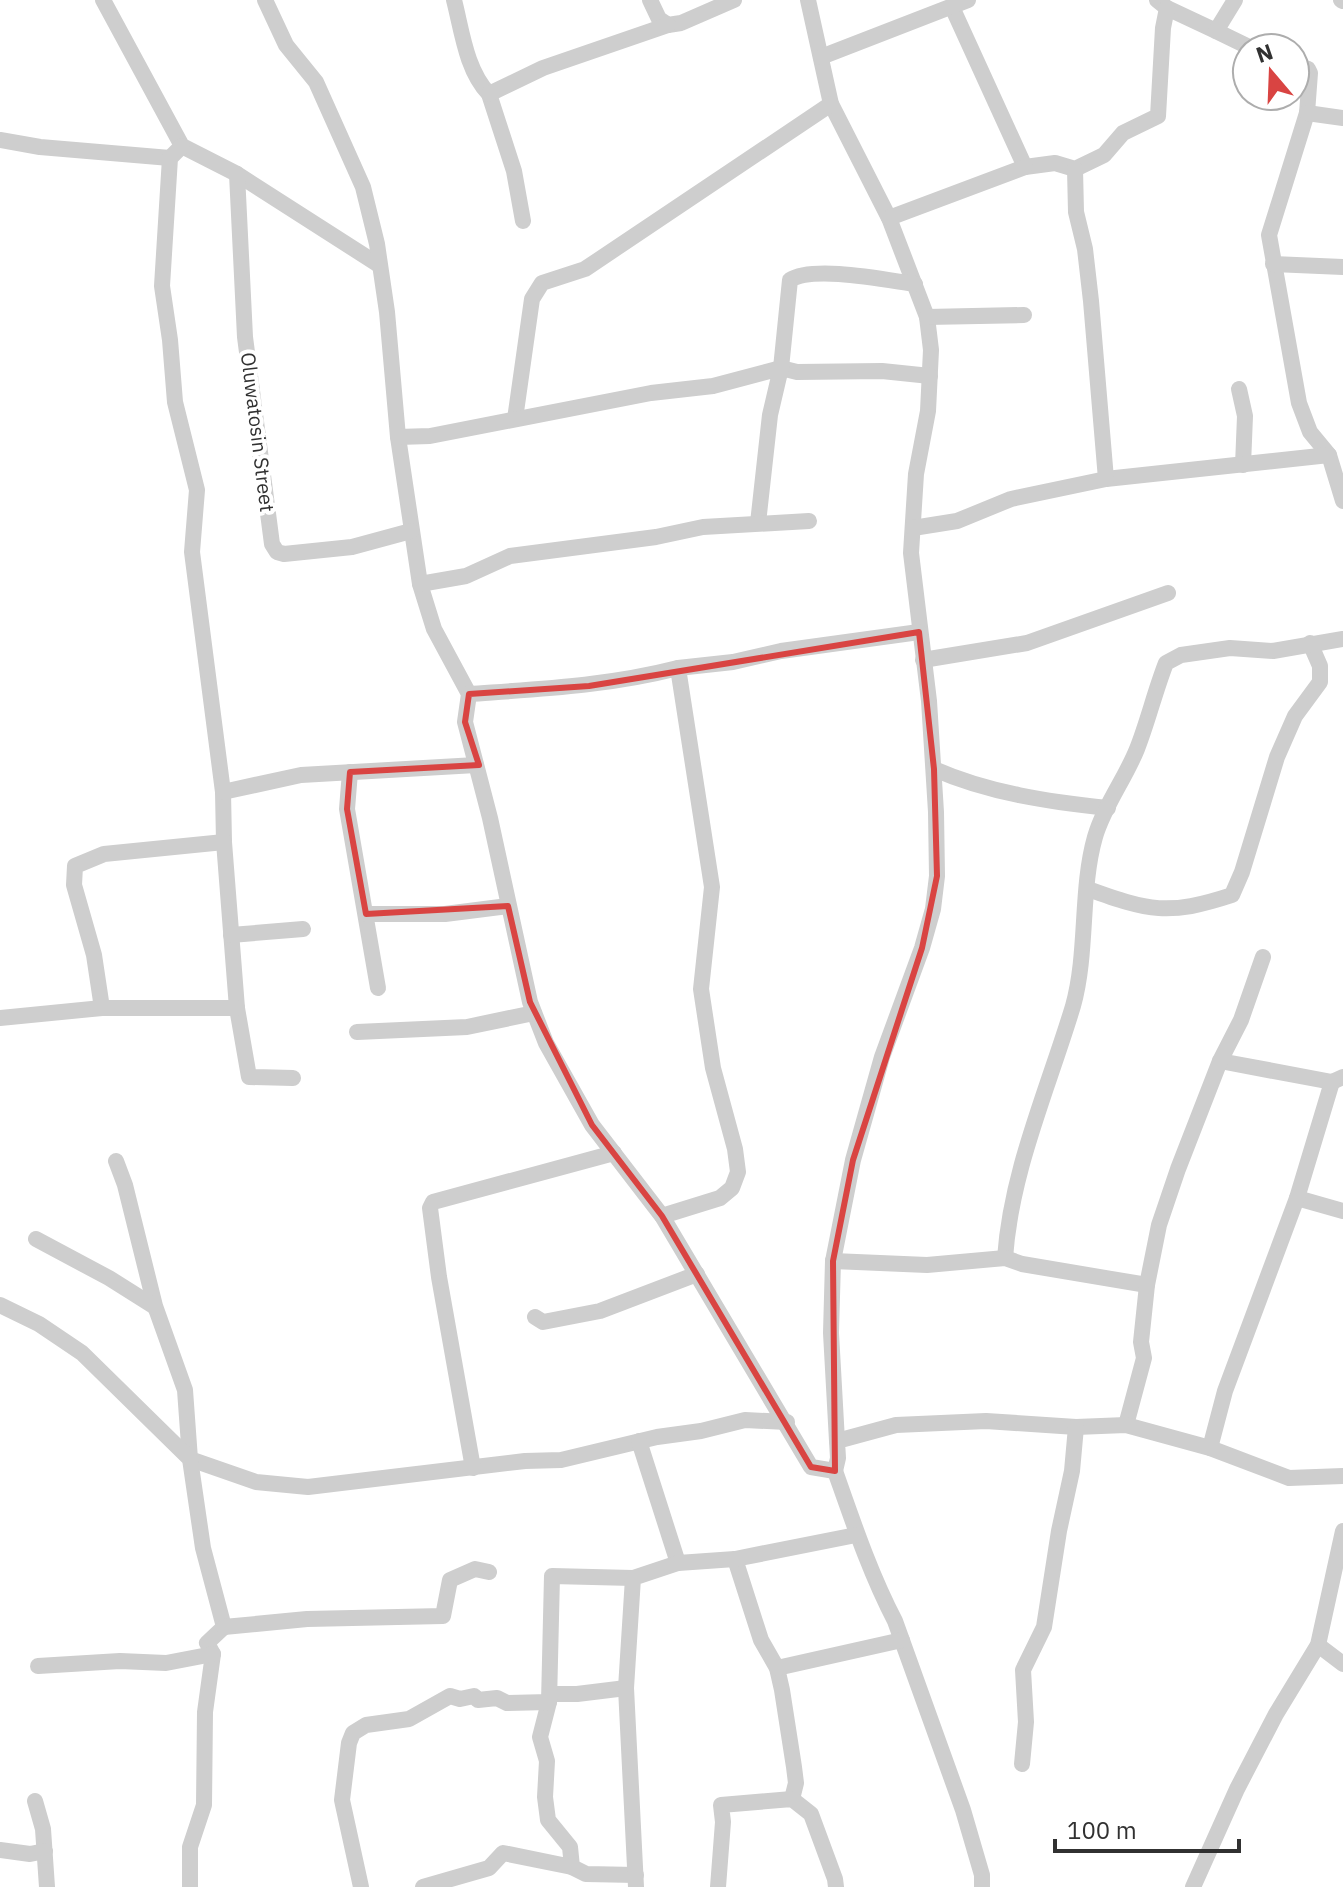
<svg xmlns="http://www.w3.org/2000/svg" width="1343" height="1887" font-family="'IBM Plex Sans',sans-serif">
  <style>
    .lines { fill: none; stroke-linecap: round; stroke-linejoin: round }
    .minor { stroke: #cecece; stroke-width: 16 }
    .marked { fill: none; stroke: #d94442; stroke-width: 6; stroke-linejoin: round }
    .labels { text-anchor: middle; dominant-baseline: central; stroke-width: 8; stroke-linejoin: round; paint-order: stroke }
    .street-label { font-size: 20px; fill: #313131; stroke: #fff }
  </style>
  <rect width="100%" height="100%" fill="#fff"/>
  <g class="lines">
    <g class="minor">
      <path d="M 103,0 L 182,146 L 237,174 L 379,265"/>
      <path d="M 265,0 L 286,45 L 316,82 L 363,187 L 377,244 L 387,312 L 398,437 L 420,584 L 434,629 L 469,694 L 465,722 L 490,818 L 530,1002 L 546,1043 L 592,1125 L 662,1216 L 811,1467 L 835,1471 C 853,1522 870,1573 895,1621 L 963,1810 L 982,1875 L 982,1887"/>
      <path d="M 454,0 C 462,31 466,70 489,94 L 514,171 L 523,221"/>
      <path d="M 650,0 L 659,19 L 668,25 L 681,23 L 734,0"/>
      <path d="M 808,0 L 831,104 L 889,218 L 927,317 L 931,350 L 928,411 L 916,474 L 911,553 L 929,701 L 936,812 L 937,876 L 933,909 L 922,948 L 882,1057 L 853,1160 L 833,1261 L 831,1333 L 837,1441"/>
      <path d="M 1157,0 L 1167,8 L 1216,31"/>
      <path d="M 1235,0 L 1216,31 L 1251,48"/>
      <path d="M 1341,0 L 1343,1"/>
      <path d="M 952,7 L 1025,167 L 1055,163 L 1075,169 L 1104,155 L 1123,133 L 1158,116 L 1163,28 L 1167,8"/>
      <path d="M 821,57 L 968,0"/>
      <path d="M 1295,65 L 1308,69 L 1310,73 L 1307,113 L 1269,235 L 1299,403 L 1310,432 L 1329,455 L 1343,501"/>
      <path d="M 489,94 L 543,68 L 668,25"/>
      <path d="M 1307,113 L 1343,118"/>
      <path d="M 0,140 L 40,147 L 170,158"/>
      <path d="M 182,146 L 170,158 L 162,286 L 170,340 L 175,402 L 197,490 L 192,552 L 223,792 L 224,842 L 237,1008 L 249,1077 L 293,1078"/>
      <path d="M 237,174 L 245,337 L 272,544 L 277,552 L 284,554 L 352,547 L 411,531"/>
      <path d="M 889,218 L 1025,167"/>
      <path d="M 1273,264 L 1343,267"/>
      <path d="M 927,317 L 1024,315"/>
      <path d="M 1239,389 L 1245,416 L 1243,465"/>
      <path d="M 515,419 L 532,299 L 542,283 L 585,269 L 831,104"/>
      <path d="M 398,437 L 430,436 L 651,393 L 713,386 L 781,368 L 797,372 L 882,371 L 930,376"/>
      <path d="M 1106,479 L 1329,455"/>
      <path d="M 758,523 L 770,415 L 781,368 L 790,280 C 813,265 886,280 915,284"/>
      <path d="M 913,528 L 957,521 L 1011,499 L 1106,479 L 1091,301 L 1085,249 L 1076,212 L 1075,169"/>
      <path d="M 420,584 L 466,576 L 510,556 L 656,537 L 703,527 L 809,521"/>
      <path d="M 923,660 L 1027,643 L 1168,593"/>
      <path d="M 678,668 L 733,662 L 781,651 L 919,632"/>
      <path d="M 469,694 C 540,689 608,686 678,668 L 712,887 L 701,989 L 713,1068 L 735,1149 L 738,1172 L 732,1188 L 720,1198 L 662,1216"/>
      <path d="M 934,769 C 988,793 1050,802 1108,808"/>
      <path d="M 350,772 L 347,809 L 378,988"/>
      <path d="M 223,792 L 301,775 L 476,765"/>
      <path d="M 1088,889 C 1149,911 1168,916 1232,895 L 1242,872 L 1277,757 L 1295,716 L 1320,682 L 1320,666 L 1310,643"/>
      <path d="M 366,914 L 445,914 L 508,906"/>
      <path d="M 231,935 L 303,929"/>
      <path d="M 102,1008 L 94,955 L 74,885 L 75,866 L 104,854 L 224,842"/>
      <path d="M 0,1018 L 102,1008 L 237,1008"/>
      <path d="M 357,1032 L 467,1027 L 534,1013"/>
      <path d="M 1220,1061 L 1332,1082 L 1343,1077"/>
      <path d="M 116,1161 L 125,1185 L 155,1306 L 185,1390 L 190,1459 L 256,1482 L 308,1487 L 525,1461 L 561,1460 L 657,1437 L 701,1431 L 745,1420 L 787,1422"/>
      <path d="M 1297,1198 L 1343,1211"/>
      <path d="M 36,1239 L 109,1278 L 155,1307"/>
      <path d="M 1005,1258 C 1011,1171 1048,1089 1073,1006 C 1088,953 1080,889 1095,837 C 1104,806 1125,779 1137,749 C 1148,721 1155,691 1166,663 L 1181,655 L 1230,648 L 1273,651 L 1343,639"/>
      <path d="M 833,1261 L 927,1265 L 1005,1258 L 1022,1264 L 1147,1285"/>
      <path d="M 0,1305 L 39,1324 L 82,1353 L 190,1459 L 203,1548 L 224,1627 L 207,1643 L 213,1654 L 205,1712 L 204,1805 L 190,1847 L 190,1887"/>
      <path d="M 535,1317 L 543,1322 L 600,1311 L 697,1274"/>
      <path d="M 1126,1425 L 1144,1358 L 1141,1342 L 1147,1285 L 1159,1225 L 1178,1169 L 1220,1061 L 1241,1020 L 1263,957"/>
      <path d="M 639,1441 L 678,1563"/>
      <path d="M 1210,1448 L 1225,1391 L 1297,1198 L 1332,1082"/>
      <path d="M 473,1468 L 439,1277 L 430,1208 L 433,1202 L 614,1153"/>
      <path d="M 835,1471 L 838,1458 L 837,1441 L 896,1425 L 986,1421 L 1076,1427 L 1126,1425 L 1210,1448 L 1289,1478 L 1343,1476"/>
      <path d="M 735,1559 L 761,1640 L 777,1668 L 782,1690 L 794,1767 L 796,1783 L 792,1799"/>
      <path d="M 224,1627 L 307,1619 L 443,1616 L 450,1580 L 475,1569 L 489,1572"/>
      <path d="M 1318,1645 L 1343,1664"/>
      <path d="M 38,1666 L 120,1661 L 166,1663 L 213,1654"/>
      <path d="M 777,1668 L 902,1640"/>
      <path d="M 551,1694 L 577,1694 L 626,1688"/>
      <path d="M 549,1702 L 540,1737 L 547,1761 L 545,1797 L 548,1820 L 570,1847 L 572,1867 L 586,1874 L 636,1875"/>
      <path d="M 1022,1764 L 1026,1722 L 1023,1670 L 1044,1627 L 1059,1531 L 1072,1471 L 1076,1427"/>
      <path d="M 35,1801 L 43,1829 L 47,1887"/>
      <path d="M 0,1850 L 30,1854 L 45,1851"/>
      <path d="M 361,1887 L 342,1800 L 349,1743 L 353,1733 L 366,1725 L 409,1719 L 450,1696 L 460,1699 L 474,1696 L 478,1700 L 497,1698 L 507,1703 L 549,1702 L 552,1576 L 633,1578"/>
      <path d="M 423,1887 L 489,1868 L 503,1853 L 572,1867"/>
      <path d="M 636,1887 L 626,1688 L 633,1578 L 678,1563 L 735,1559 L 856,1535"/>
      <path d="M 718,1887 L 723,1822 L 721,1805 L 792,1799 L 811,1814 L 835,1879 L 836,1887"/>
      <path d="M 1193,1887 L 1237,1789 L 1276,1714 L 1318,1645 L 1343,1531"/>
    </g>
  </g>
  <path class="marked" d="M 919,632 L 934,769 L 937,876 L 922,948 L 853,1160 L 833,1261 L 835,1471 L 811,1467 L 662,1216 L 592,1125 L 530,1002 L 508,906 L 366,914 L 347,809 L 350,772 L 479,765 L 465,722 L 469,694 L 589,686 Z"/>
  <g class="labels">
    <g class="street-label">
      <text transform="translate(258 432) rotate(83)">Oluwatosin Street</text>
    </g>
  </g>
  <g transform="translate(1271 72) rotate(341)"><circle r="38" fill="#ffffff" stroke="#adadad" stroke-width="2"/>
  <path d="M0-6L14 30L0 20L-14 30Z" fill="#d94442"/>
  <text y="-12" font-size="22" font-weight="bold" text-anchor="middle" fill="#313131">N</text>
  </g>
  <path d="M1055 1839v12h184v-12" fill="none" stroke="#313131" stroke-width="4"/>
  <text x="1067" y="1839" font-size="24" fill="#313131" stroke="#ffffff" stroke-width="6" paint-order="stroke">100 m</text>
</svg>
